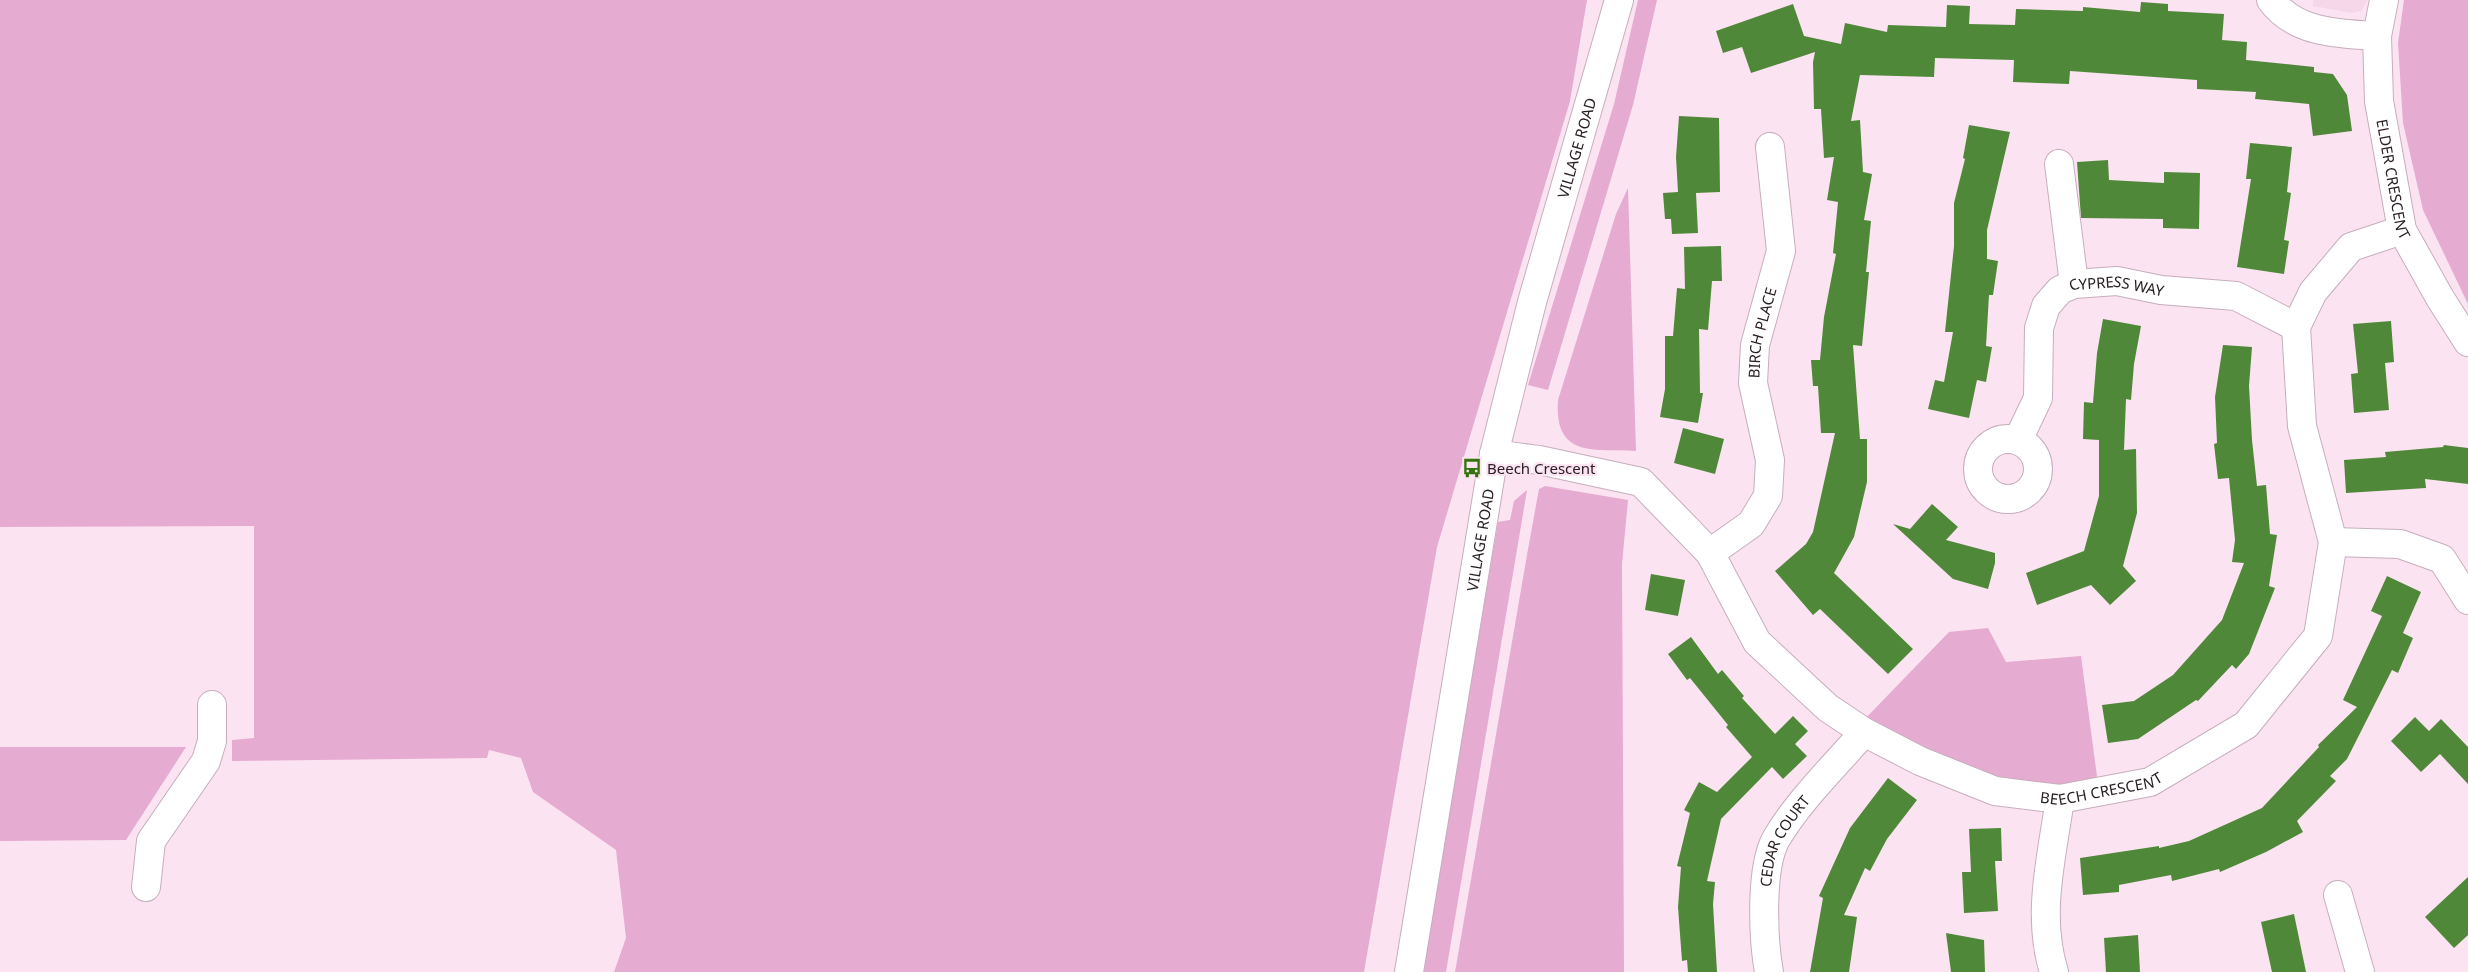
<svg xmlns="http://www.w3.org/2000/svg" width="2468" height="972" font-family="'Noto Sans',sans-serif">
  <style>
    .built { fill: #f6d6e9 }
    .green { fill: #e6abd0 }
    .building { fill: #508839 }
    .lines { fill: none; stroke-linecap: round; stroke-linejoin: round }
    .minor-casing { stroke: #c6aebc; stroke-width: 30 }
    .minor { stroke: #fff; stroke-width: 28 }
    .labels { text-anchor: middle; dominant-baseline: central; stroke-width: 4.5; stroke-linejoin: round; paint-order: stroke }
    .street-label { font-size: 15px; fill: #292025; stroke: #fce3f2 }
    .poi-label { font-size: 15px; fill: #292025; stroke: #fce3f2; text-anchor: start }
  </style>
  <rect width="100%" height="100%" fill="#fce3f2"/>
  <path class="built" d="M 2313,0 L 2368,0 L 2361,11 L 2352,13 L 2313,6 Z"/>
  <g class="green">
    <path d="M 0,0 L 1587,0 L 1570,101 L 1437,547 L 1364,972 L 614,972 L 626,938 L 616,850 L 533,792 L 521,758 L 489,750 L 487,758 L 232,761 L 232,740 L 254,738 L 254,526 L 0,527 Z"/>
    <path d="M 1638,0 L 1657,0 L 1633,105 L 1548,390 L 1528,385 L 1614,104 Z"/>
    <path d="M 2404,0 L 2468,0 L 2468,304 L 2423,210 L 2403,123 L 2398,43 Z"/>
    <path d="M 1628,188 L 1636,451 C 1593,449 1554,458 1558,400 L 1616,214 Z"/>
    <path d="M 1545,486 L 1628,500 L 1622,564 L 1624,972 L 1455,972 L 1527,555 L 1539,489 Z"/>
    <path d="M 1527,490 L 1446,972 L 1422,972 L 1498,522 L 1510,520 L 1514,501 Z"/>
    <path d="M 1988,628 L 2006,662 L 2081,656 L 2098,784 L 2057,790 L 1994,786 L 1862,722 L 1949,632 Z"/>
    <path d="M 0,747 L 186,747 L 126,840 L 0,841 Z"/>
  </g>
  <g class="building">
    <path d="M 2141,2 L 2168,4 L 2168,11 L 2224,14 L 2222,40 L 2247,42 L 2246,60 L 2314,67 L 2314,72 L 2333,74 L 2347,95 L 2352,131 L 2313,136 L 2309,104 L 2255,99 L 2256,92 L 2197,89 L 2197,80 L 2070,71 L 2069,84 L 2013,82 L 2014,60 L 1935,58 L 1934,77 L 1860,75 L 1851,121 L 1860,120 L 1863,172 L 1872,174 L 1864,220 L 1871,221 L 1866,272 L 1869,272 L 1862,346 L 1853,345 L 1860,439 L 1867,439 L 1867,482 L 1854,537 L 1834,573 L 1913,649 L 1888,674 L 1820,609 L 1813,615 L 1775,571 L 1806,544 L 1813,532 L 1835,433 L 1821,433 L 1818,386 L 1813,386 L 1811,360 L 1820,360 L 1824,317 L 1836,254 L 1833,253 L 1838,202 L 1827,200 L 1834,157 L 1824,158 L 1821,109 L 1814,109 L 1813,62 L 1815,52 L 1751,73 L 1742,47 L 1723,53 L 1716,31 L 1793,4 L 1804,36 L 1841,44 L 1845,23 L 1887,32 L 1888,25 L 1946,27 L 1947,5 L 1970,6 L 1969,24 L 2015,25 L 2016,9 L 2083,11 L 2083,7 L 2140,12 Z"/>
    <path d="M 1679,116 L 1719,118 L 1720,192 L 1696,193 L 1698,233 L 1672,234 L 1671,219 L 1665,219 L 1663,193 L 1678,192 L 1676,157 Z"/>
    <path d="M 1969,125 L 2010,132 L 1987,230 L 1987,259 L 1998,261 L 1993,295 L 1989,295 L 1986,346 L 1992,347 L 1986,382 L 1977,380 L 1969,418 L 1928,409 L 1935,380 L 1944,382 L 1953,332 L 1945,332 L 1954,246 L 1954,203 L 1965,159 L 1963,158 Z"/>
    <path d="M 2250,143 L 2292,147 L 2287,192 L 2291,193 L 2284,240 L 2289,241 L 2284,274 L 2237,267 L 2251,179 L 2246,179 Z"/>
    <path d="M 2108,160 L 2109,180 L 2164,183 L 2164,172 L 2200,173 L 2199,229 L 2163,228 L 2163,219 L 2081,218 L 2077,162 Z"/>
    <path d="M 1721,246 L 1722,281 L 1712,281 L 1708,330 L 1699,329 L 1700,393 L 1703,393 L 1698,423 L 1660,417 L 1665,389 L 1665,336 L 1673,336 L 1677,288 L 1685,289 L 1684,247 Z"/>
    <path d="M 2103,319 L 2141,326 L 2134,364 L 2131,400 L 2126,399 L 2124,450 L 2136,449 L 2137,513 L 2123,566 L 2136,581 L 2110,605 L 2091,585 L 2037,605 L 2026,573 L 2084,551 L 2099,496 L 2099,440 L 2083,439 L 2084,402 L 2093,403 L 2097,353 Z"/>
    <path d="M 2391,321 L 2394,362 L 2385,363 L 2389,410 L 2354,413 L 2351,374 L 2358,373 L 2353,324 Z"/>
    <path d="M 2223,345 L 2252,347 L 2249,386 L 2252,440 L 2257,486 L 2266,485 L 2270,534 L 2277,535 L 2269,586 L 2275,588 L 2249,654 L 2236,669 L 2232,665 L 2198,701 L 2196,700 L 2138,739 L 2108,743 L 2102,705 L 2134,701 L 2173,675 L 2222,620 L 2244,563 L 2232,562 L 2235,540 L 2229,478 L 2218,479 L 2214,444 L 2217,443 L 2215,397 Z"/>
    <path d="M 1683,428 L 1724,439 L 1715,474 L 1674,463 Z"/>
    <path d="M 2444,445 L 2468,448 L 2468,484 L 2425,479 L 2426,488 L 2346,493 L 2344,460 L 2386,457 L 2385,452 L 2443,447 Z"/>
    <path d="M 1932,504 L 1958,527 L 1946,540 L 1995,553 L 1995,563 L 1988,589 L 1953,579 L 1893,524 L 1910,529 Z"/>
    <path d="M 1651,574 L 1685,580 L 1678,616 L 1645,610 Z"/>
    <path d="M 2387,576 L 2421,592 L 2403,633 L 2413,638 L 2398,673 L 2392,670 L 2347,759 L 2330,776 L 2336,781 L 2297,821 L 2303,832 L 2266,852 L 2220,872 L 2219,869 L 2172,881 L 2171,875 L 2119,885 L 2119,892 L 2083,895 L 2080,858 L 2159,846 L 2159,848 L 2189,841 L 2262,808 L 2319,747 L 2318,745 L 2357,707 L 2343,700 L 2382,616 L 2371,611 Z"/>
    <path d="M 1691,637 L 1718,674 L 1722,670 L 1744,696 L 1742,698 L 1775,734 L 1793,716 L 1808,731 L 1795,744 L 1807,756 L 1783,779 L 1772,767 L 1721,819 L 1707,881 L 1715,882 L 1713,904 L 1717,972 L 1688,972 L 1687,960 L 1682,961 L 1678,907 L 1681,867 L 1677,866 L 1690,813 L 1684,810 L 1699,782 L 1717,792 L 1752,757 L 1726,727 L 1728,725 L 1690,678 L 1687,680 L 1668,654 Z"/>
    <path d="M 2415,717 L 2429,731 L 2441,719 L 2468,747 L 2468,784 L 2440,754 L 2421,772 L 2391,741 Z"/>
    <path d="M 1888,778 L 1917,800 L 1887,839 L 1870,871 L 1865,868 L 1844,915 L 1857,917 L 1849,972 L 1810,972 L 1823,898 L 1819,896 L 1850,828 Z"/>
    <path d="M 2001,828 L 2002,861 L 1995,861 L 1998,911 L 1964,913 L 1962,872 L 1971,872 L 1969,829 Z"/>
    <path d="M 2468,877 L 2468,935 L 2454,948 L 2425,917 Z"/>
    <path d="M 2294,914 L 2306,972 L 2272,972 L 2261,922 Z"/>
    <path d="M 1946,933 L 1984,940 L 1985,972 L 1951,972 Z"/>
    <path d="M 2138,935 L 2140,972 L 2106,972 L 2104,938 Z"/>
  </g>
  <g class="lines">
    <defs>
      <g id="minor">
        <path d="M 2271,0 C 2295,33 2339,34 2377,36"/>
        <path id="s1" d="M 2384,0 L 2377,36 L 2379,101 L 2402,230 L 2440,298 L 2468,342"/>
        <path d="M 2059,164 L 2074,284"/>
        <circle cx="2008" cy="469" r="30"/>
        <path id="s2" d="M 2018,440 L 2038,398 L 2039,328 L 2046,306 L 2060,290 L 2074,284 L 2117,281 L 2161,290 L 2236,296 L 2296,327"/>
        <path id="s3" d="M 1494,454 L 1539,460 L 1641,482 L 1710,553 L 1757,642 L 1828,708 L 1864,732 L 1920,761 L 1995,791 L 2060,799 L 2150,782 L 2246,725 L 2318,636 L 2333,542 L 2302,426 L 2296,327 L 2313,292 L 2351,247 L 2402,230"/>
        <path d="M 2333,542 L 2400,544 L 2442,559 L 2468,600"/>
        <path id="s4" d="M 1710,553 L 1751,524 L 1768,496 L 1770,460 L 1753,383 L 1755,345 L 1781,251 L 1770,147"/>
        <path d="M 146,887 L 151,841 L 206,761 L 212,741 L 212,705"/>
        <path d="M 2338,895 L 2360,972"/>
        <path id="s5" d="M 1409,972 L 1494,454 L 1532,302 L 1619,0"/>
        <path id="s6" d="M 1769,972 C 1763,939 1760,868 1776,839 C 1799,800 1835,766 1864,732"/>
        <path d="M 2054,972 C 2036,915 2052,856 2060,799"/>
      </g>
    </defs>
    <use href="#minor" class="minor-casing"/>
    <use href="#minor" class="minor"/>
  </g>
  <defs>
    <symbol id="bus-bare" viewBox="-9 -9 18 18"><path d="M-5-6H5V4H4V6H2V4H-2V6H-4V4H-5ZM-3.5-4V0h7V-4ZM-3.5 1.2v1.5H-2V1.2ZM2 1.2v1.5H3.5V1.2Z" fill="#32730e" stroke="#fce3f2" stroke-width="2.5" paint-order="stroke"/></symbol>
  </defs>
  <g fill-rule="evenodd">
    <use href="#bus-bare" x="1458" y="454" width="28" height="28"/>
  </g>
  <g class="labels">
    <g class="street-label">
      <text stroke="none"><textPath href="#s5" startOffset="842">VILLAGE ROAD</textPath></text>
      <text stroke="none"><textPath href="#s1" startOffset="181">ELDER CRESCENT</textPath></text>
      <text stroke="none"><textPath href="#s2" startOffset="219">CYPRESS WAY</textPath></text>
      <text stroke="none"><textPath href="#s4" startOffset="249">BIRCH PLACE</textPath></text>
      <text stroke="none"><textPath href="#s5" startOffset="438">VILLAGE ROAD</textPath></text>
      <text stroke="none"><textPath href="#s3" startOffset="741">BEECH CRESCENT</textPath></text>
      <text stroke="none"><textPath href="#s6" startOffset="136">CEDAR COURT</textPath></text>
    </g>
    <g class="poi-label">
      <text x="1487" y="468">Beech Crescent</text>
    </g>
  </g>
</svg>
